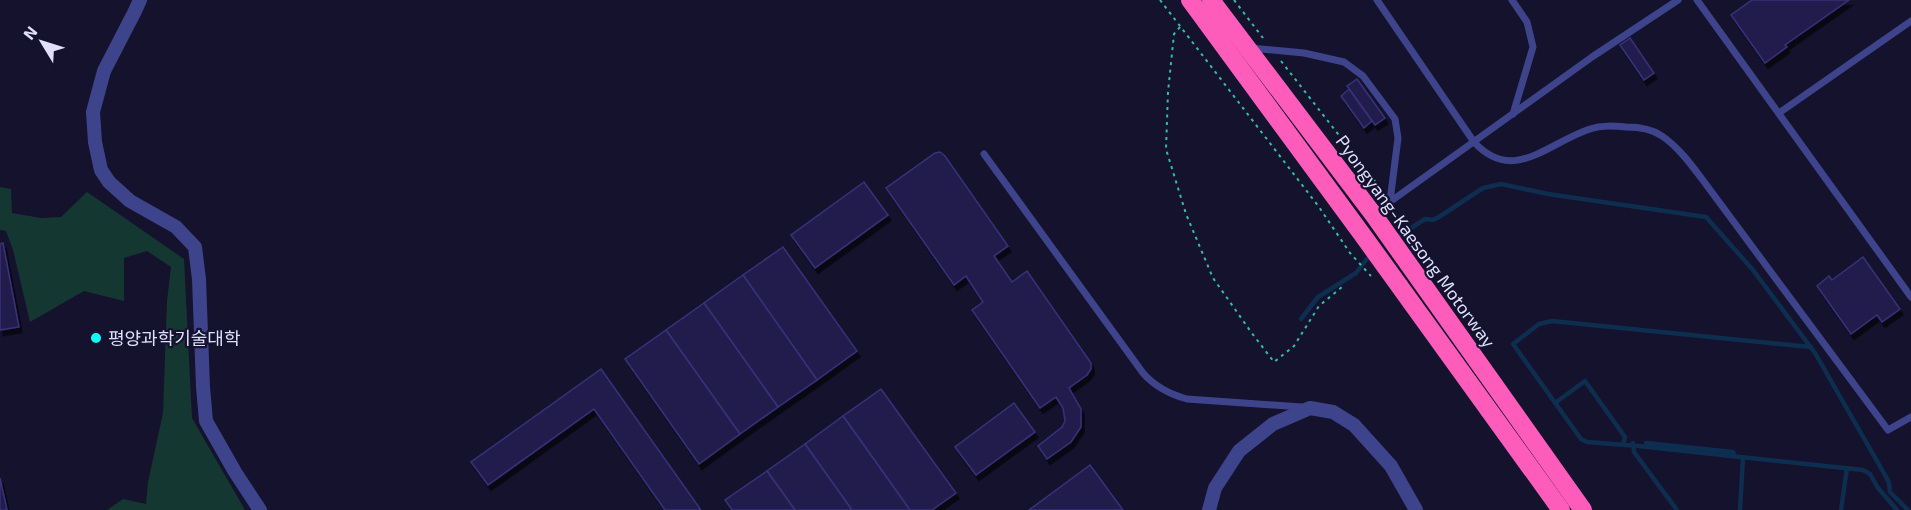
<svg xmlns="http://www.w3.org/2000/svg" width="1911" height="510" font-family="'Exo 2','Noto Sans KR',sans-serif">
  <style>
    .green { fill: #153732 }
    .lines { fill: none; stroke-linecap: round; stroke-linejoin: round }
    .stream { stroke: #0e2e50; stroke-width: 4.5 }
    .building { fill: #231f4e; stroke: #373179; stroke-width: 1.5; filter: url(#shadow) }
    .path { stroke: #33bea6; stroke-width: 2; stroke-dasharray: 3 4.5; stroke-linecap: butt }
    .lane { stroke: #3e448b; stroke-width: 7 }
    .street { stroke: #3e448b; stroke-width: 14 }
    .highway { stroke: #fd5cbb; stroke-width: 18 }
    .poi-dot { fill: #0efbf9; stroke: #14122d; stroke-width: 2 }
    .labels { text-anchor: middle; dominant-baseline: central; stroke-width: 4.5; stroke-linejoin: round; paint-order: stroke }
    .street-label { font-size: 18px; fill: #dfdfff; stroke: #14122d }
    .poi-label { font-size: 18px; fill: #dfdfff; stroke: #14122d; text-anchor: start }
  </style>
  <defs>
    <filter id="shadow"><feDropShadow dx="3" dy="5.5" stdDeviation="0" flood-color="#0009"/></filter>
  </defs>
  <rect width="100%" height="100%" fill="#14122d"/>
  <path class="green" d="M 0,187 L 11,189 L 12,213 L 41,218 L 61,217 L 87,192 L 184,259 L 192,418 L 245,510 L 107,510 L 123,499 L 146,504 L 148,482 L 163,413 L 167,301 L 171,267 L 147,251 L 124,258 L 124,301 L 84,291 L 30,322 L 13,250 L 6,231 L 0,230 Z"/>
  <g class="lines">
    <g class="stream">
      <path d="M 1396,238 L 1425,219 L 1433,220 L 1439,217 L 1483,188 L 1501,184 L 1548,194 L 1706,217 L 1753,270 L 1815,353 L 1885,475 L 1889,483 L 1890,492 L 1908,510"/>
      <path d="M 1301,319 L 1318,297 L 1356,273 L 1366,260 L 1372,255"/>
      <path d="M 1811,347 L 1552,321 L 1539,324 L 1513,344 L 1581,439 L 1587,442 L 1638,446 L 1863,470 L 1870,474 L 1878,488 L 1897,510"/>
      <path d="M 1555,403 L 1585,381 L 1625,437 L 1623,444"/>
      <path d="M 1633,443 L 1634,452 L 1677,510"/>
      <path d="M 1646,443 L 1733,452 L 1735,456"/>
      <path d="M 1740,510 L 1743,457"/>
      <path d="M 1841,510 L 1847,468"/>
    </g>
  </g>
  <g class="building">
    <path d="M 1752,0 L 1849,0 L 1785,45 L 1787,47 L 1765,63 L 1731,15 Z"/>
    <path d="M 1630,38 L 1654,73 L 1644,80 L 1620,45 Z"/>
    <path d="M 1357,79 L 1385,118 L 1375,125 L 1347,86 Z"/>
    <path d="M 1349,89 L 1372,121 L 1364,128 L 1341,96 Z"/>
    <path d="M 940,152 L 945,156 L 1008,246 L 994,256 L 1012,282 L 1027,271 L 1091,363 L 1091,369 L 1087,375 L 1069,388 L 1081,409 L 1081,427 L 1071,442 L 1047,459 L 1038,446 L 1062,427 L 1065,421 L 1063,408 L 1056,397 L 1040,408 L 972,310 L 983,302 L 966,276 L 954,285 L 886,188 L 935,153 Z"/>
    <path d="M 864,182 L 888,215 L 815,268 L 791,235 Z"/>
    <path d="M 3,243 L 19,327 L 0,330 L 0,244 Z"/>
    <path d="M 783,247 L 857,351 L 817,380 L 743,275 Z"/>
    <path d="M 1863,257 L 1900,309 L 1882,322 L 1877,315 L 1851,334 L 1817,286 L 1829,276 L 1832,280 Z"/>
    <path d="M 743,275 L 817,380 L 778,407 L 704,303 Z"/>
    <path d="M 704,303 L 778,407 L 740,434 L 666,330 Z"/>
    <path d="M 666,330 L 740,434 L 699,464 L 625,359 Z"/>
    <path d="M 601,369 L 701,510 L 665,510 L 594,409 L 488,485 L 471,462 Z"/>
    <path d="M 881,389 L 956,493 L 932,510 L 910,510 L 843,416 Z"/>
    <path d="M 1014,403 L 1035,432 L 976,475 L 955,447 Z"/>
    <path d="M 843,416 L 910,510 L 852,510 L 805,444 Z"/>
    <path d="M 805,444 L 852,510 L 795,510 L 767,471 Z"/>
    <path d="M 1090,465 L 1123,510 L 1029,510 Z"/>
    <path d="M 767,471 L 795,510 L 732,510 L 725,500 Z"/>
    <path d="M 0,478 L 7,510 L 0,510 Z"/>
  </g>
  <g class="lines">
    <g class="path">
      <path d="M 1160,0 L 1319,207 L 1350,253 L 1371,276"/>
      <path d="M 1234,0 L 1263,38"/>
      <path d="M 1180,27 L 1174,34 L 1168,92 L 1166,149 L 1186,214 L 1213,278 L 1251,332 L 1274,362 L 1294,346 L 1319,306 L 1342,287"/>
      <path d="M 1281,61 L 1381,189"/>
    </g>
    <g class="lane">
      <path d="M 1377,0 L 1474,142 C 1513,185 1549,142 1590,129 C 1602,125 1614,126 1626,127 C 1637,127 1652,129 1662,136 C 1678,147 1690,163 1702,179 L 1888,430 L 1911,417"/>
      <path d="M 1512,0 L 1527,22 L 1533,47 L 1513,114"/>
      <path d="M 1697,0 L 1911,297"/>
      <path d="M 1250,48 L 1304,53 L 1344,62 L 1363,76 L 1395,119 L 1398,138 L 1390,201"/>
      <path d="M 1779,113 L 1911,21"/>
      <path d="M 984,154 L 1143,373 C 1155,387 1169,394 1187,399 L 1302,407"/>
      <path d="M 1373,214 L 1592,57 L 1678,0"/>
    </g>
    <g class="street">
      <path d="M 140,0 L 134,13 L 104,71 L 93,112 L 95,142 L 101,170 L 109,182 L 130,201 L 176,227 L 195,247 L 199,279 L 203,387 L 206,421 L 235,472 L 260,510"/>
      <path d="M 1209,510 L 1215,488 L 1239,451 L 1273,424 L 1310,408 L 1333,412 L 1354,425 L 1391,466 L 1416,510"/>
    </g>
    <g class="highway">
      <path d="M 1190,0 L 1364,237 L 1561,510"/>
      <path d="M 1211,0 L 1373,214 L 1583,510"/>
    </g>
  </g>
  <circle class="poi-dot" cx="96" cy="338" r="6"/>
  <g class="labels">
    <g class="street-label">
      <text transform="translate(1416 241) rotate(54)">Pyongyang-Kaesong Motorway</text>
    </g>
    <g class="poi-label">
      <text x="108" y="338">평양과학기술대학</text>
    </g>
  </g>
  <g transform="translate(42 42) rotate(308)" stroke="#14122d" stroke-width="4.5" paint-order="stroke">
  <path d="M0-4.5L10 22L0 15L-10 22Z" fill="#dfdfff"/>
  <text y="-9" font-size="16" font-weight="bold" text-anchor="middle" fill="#dfdfff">N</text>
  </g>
</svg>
